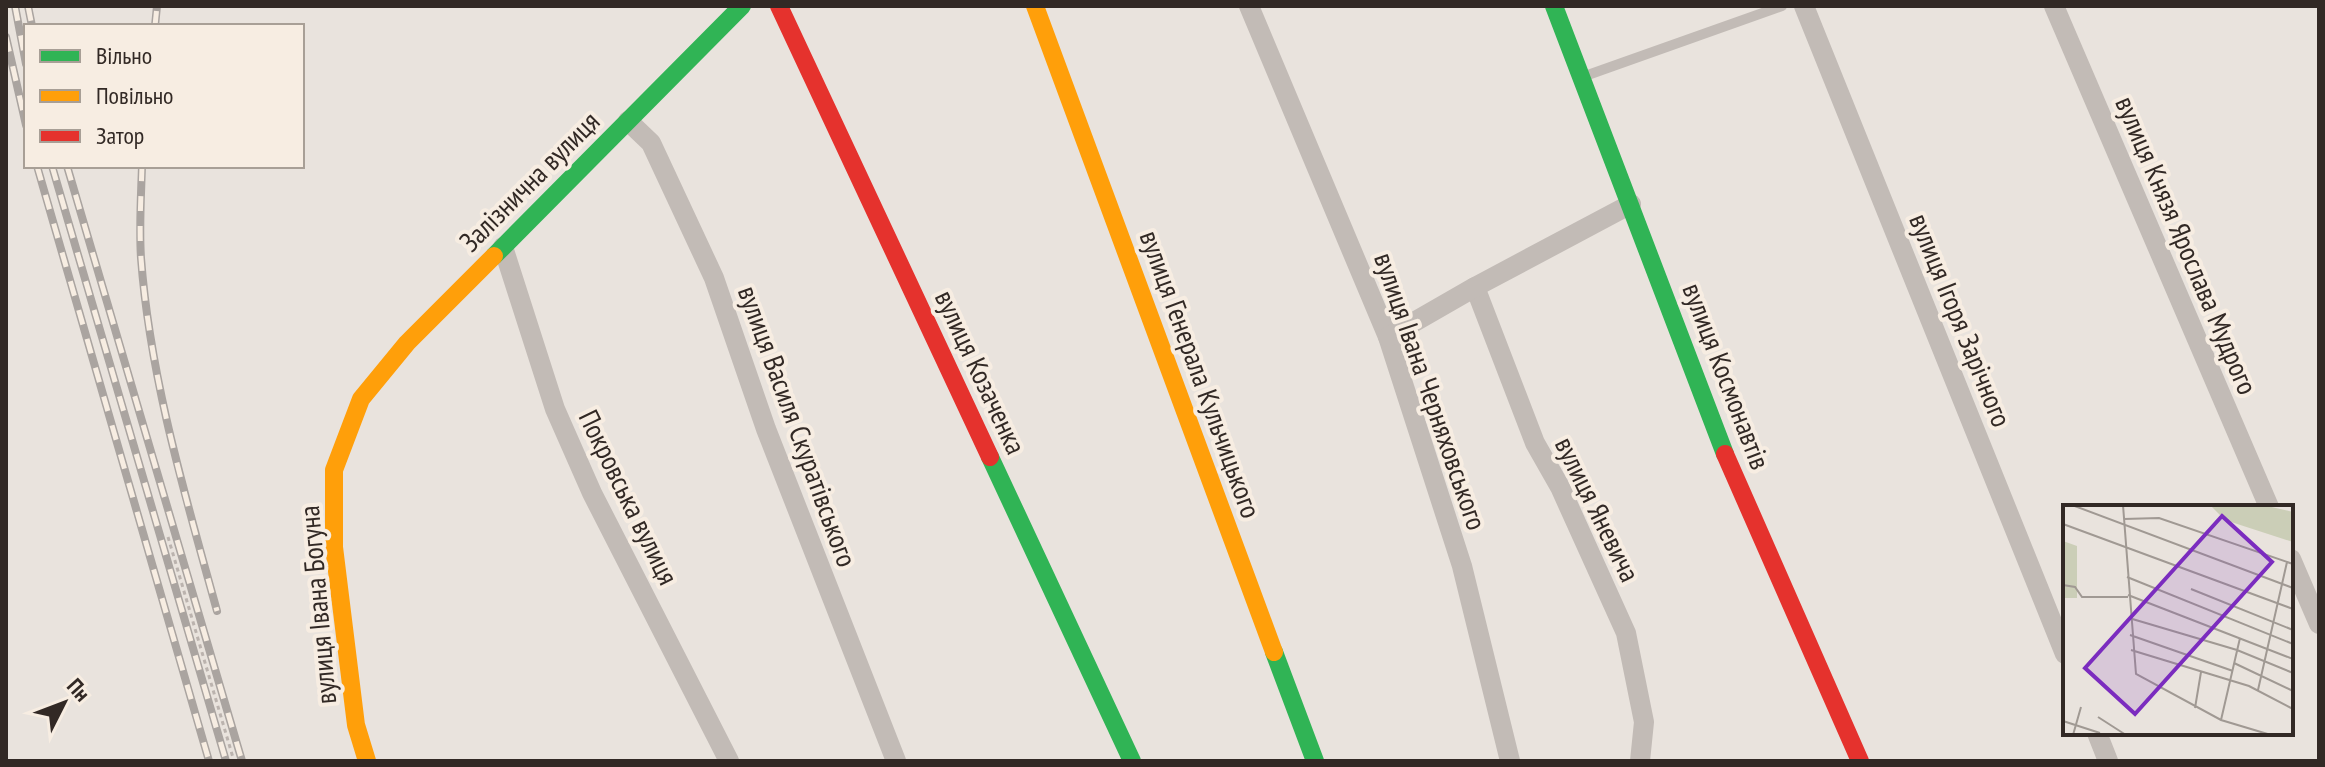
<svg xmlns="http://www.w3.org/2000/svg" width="2325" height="767" font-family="'PT Sans Narrow',sans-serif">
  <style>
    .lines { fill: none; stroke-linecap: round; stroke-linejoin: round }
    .path { stroke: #bbb3ae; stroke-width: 3; stroke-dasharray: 4 4; stroke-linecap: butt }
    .lane { stroke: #c2bbb6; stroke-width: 10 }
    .street { stroke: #c2bbb6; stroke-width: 20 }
    .fast { stroke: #30b455; stroke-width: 18 }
    .slow { stroke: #ff9f0a; stroke-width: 18 }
    .jam { stroke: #e5322d; stroke-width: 18 }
    .rail-casing { stroke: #aaa4a0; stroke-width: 8 }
    .rail { stroke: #f7ede2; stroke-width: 5; stroke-dasharray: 15; stroke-linecap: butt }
    .labels { text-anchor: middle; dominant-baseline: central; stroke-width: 8; stroke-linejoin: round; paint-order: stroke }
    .street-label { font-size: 28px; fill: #322925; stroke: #f7ede2 }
    .inset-road { fill: none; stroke: #a09993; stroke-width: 2 }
    .view { fill: #7b2cbf; fill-opacity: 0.15; stroke: #7b2cbf; stroke-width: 4 }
    .inset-edge { fill: none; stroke: #322925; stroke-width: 4 }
  </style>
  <rect width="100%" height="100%" fill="#e9e3dd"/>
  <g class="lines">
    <path class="path" d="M 168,537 L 234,761"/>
    <path class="lane" d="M 1585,76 L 1782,6"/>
    <g class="street">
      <path d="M 1249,6 L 1388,337 L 1462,566 L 1510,761"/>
      <path d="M 1804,6 L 2065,654"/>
      <path d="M 2054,6 L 2269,507"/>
      <path d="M 628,121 L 651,143 L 714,278 L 766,429 L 896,761"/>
      <path d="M 503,247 L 555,409 L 592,493 L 729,761"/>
      <path d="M 1475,287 L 1535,443 L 1560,487 L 1626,633 L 1644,722 L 1640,761"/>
      <path d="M 1388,337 L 1475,287 L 1631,204"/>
      <path d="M 2291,559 L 2319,624"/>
      <path d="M 2097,733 L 2108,761"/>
    </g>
    <g class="fast">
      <path d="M 1554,6 L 1725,454"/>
      <path d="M 494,256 L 742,6"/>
      <path d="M 990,457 L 1132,761"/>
      <path d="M 1274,652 L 1315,761"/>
    </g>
    <g class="slow">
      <path d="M 1035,6 L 1274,652"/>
      <path d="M 367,761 L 356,725 L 334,547 L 334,470 L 361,399 L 407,343 L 494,256"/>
    </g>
    <g class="jam">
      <path d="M 779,6 L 990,457"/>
      <path d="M 1725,454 L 1860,761"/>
    </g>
    <defs>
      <g id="rail">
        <path d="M 15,6 L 26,64"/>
        <path d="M 28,6 L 32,26"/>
        <path d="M 155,26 L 157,6"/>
        <path d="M 6,37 L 26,125"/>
        <path d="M 37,166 L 209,761"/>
        <path d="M 52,166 L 226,761"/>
        <path d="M 67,166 L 242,761"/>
        <path d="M 142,166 C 141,197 139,227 141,258 C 150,378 185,495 217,611"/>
      </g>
    </defs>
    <use href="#rail" class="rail-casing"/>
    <use href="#rail" class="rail"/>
  </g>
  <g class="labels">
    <g class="street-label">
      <text transform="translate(529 181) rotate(-45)">Залізнична вулиця</text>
      <text transform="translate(2187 245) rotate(67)">вулиця Князя Ярослава Мудрого</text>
      <text transform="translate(1961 320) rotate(68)">вулиця Ігоря Зарічного</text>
      <text transform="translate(981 372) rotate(65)">вулиця Козаченка</text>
      <text transform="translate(1201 374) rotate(70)">вулиця Генерала Кульчицького</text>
      <text transform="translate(1727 376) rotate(69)">вулиця Космонавтів</text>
      <text transform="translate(1431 391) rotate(71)">вулиця Івана Черняховського</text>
      <text transform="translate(798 426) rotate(70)">вулиця Василя Скуратівського</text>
      <text transform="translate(629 497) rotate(64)">Покровська вулиця</text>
      <text transform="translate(1598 509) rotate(64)">вулиця Яневича</text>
      <text transform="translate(317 605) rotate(-95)">вулиця Івана Богуна</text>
    </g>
  </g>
  <g transform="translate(2063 505)">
    <rect width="230" height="230" fill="#e9e3dd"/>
    <path d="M 147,0 L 200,0 L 230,7 L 230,37 L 162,15 ZM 0,36 L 14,41 L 14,93 L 0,93 Z" fill="#cbceb7"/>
    <path class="inset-road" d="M 9,0 L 230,83M 60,0 L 73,169 L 158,215 L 208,230M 61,14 L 96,13 L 230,59M 0,19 L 230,104M 64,72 L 230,139M 0,80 L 12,82 L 19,92 L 65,92M 128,84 L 230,125M 65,90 L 230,154M 66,113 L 174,145 L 230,168M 67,130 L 170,166M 68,145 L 186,181 L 230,204M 171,158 L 230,186M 195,185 L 224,57M 132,203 L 138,167M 35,212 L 63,230M 158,215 L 177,133M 0,216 L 37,228M 10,230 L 18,202"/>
    <path class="view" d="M 159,11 L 209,57 L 72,209 L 22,163 Z"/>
    <rect width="230" height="230" class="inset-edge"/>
  </g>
  <rect width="2325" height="767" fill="none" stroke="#322925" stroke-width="16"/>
  <rect x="24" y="24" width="280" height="144" fill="#f7ede2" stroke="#a89f96" stroke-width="2"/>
  <rect x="40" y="50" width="40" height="12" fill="#30b455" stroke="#a89f96" stroke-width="2"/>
  <text x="96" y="64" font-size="24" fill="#322925">Вільно</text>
  <rect x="40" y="90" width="40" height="12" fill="#ff9f0a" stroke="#a89f96" stroke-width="2"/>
  <text x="96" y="104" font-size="24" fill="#322925">Повільно</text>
  <rect x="40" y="130" width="40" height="12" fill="#e5322d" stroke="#a89f96" stroke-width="2"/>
  <text x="96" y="144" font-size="24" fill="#322925">Затор</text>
  <g transform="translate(64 703) rotate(48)" stroke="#f7ede2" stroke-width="6" paint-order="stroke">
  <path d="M0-6L14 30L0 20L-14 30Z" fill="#322925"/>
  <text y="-12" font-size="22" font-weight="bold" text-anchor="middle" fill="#322925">Пн</text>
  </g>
</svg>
